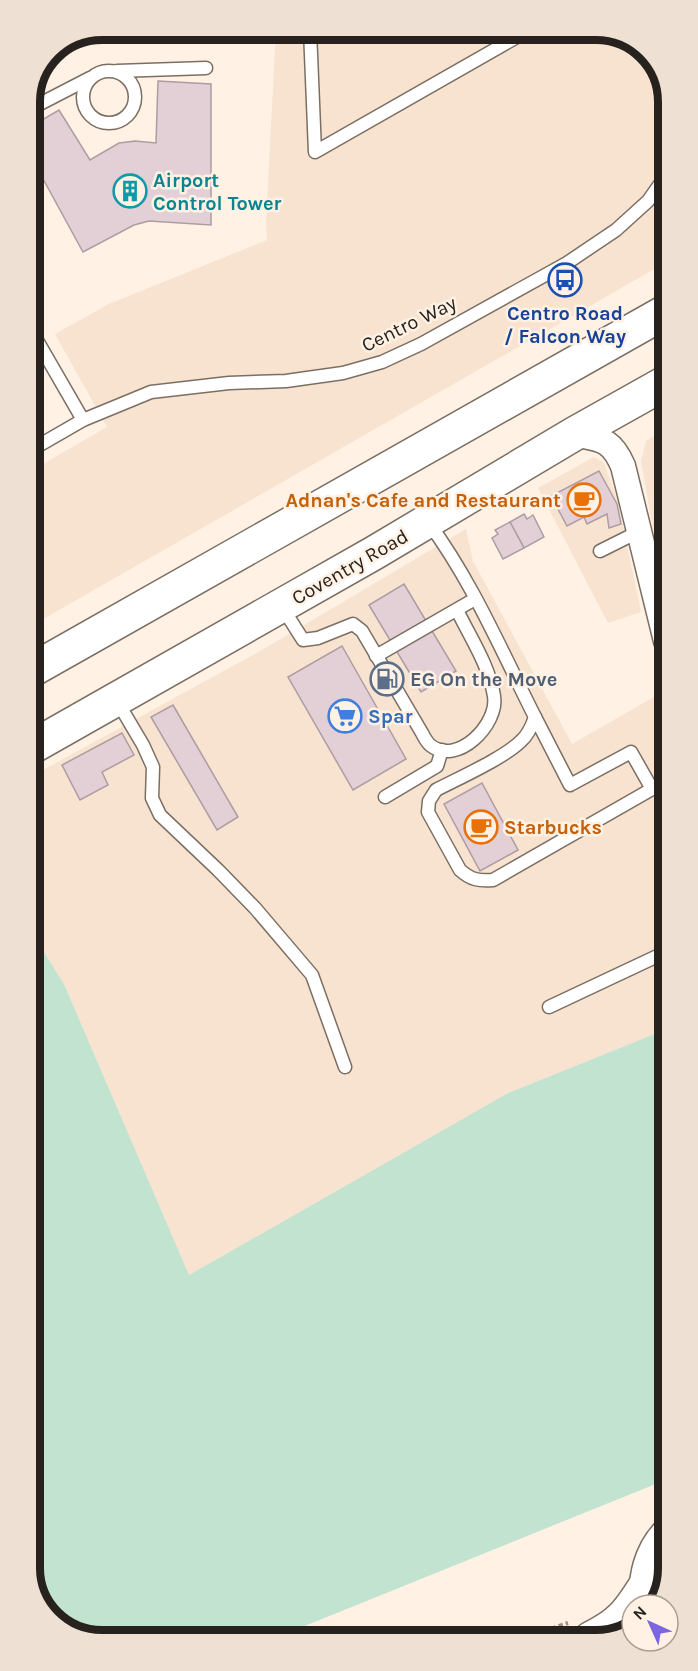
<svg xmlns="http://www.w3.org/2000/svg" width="698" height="1671" font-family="Karla,sans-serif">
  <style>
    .built { fill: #f7e3cf }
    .green { fill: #c2e3d0 }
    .building { fill: #e3d0d7; stroke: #ae9ca3; stroke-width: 1.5 }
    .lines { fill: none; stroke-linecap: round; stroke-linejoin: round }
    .service-casing { stroke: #7b6f63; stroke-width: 15 }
    .minor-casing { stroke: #7b6f63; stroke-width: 27 }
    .tertiary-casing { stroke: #7b6f63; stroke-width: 33 }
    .trunk-casing { stroke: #7b6f63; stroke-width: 36 }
    .path { stroke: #9a9087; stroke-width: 4; stroke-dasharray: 4.5 3; stroke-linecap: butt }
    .service { stroke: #fff; stroke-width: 12 }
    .minor { stroke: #fff; stroke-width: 24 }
    .tertiary { stroke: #fff; stroke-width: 30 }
    .trunk { stroke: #fff; stroke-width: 33 }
    .labels { text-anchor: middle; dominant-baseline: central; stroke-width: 5; stroke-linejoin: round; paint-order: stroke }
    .culture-label { font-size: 20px; font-weight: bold; fill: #0d838f; stroke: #fff1e3; text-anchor: start }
    .transit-label { font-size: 20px; font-weight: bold; fill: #164399; stroke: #fff1e3 }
    .street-label { font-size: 20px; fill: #27221d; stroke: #fff1e3 }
    .food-label { font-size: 20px; font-weight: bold; fill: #c56008; stroke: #fff1e3; text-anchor: end }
    .service-label { font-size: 20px; font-weight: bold; fill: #4e5e75; stroke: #fff1e3; text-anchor: start }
    .shop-label { font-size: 20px; font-weight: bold; fill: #366cbe; stroke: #fff1e3; text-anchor: start }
    .rim { fill: none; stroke: #27221d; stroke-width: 8 }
  </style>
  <rect width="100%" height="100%" fill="#fff1e3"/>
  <g class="built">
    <path d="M 276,30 L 601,30 L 640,45 L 664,79 L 665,263 L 31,626 L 31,471 L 107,427 L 55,334 L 109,304 L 267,240 L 266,222 Z"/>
    <path d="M 665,429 L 666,602 L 641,461 L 646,441 Z"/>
    <path d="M 594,457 L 604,463 L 618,502 L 641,612 L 608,623 L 538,488 Z"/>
    <path d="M 466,529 L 473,561 L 572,744 L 654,697 L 666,738 L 667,1029 L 508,1093 L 189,1275 L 64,984 L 32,933 L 32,776 L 262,650 Z"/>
  </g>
  <path class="green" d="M 32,933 L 64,984 L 189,1275 L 508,1093 L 667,1029 L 668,1479 L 270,1640 L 97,1641 L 58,1626 L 34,1592 Z"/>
  <g class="building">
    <path d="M 158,81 L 211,84 L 211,225 L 149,221 L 134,225 L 83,252 L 30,155 L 30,127 L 59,110 L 90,160 L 119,143 L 135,141 L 156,143 Z"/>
    <path d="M 599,471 L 617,504 L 621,524 L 609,528 L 607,514 L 587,524 L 584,517 L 567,526 L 551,496 Z"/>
    <path d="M 524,514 L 527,519 L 533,515 L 544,537 L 524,548 L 510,522 Z"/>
    <path d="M 510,522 L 524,548 L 503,559 L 492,538 L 498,534 L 495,530 Z"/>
    <path d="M 404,584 L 456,671 L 421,692 L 369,605 Z"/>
    <path d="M 342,646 L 406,759 L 353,790 L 288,677 Z"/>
    <path d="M 173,705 L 238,817 L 217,830 L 151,717 Z"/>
    <path d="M 122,733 L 134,755 L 102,772 L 108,785 L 80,800 L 62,765 Z"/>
    <path d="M 482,783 L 518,850 L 480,871 L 444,804 Z"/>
  </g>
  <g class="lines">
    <defs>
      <g id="service">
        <path d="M 310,30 L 315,152 L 529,30"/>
        <circle cx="109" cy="97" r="26"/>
        <path d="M 117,71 L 206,68"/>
        <path d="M 30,109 L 90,78"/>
        <path d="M 31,330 L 83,420"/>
        <path d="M 31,450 L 83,420 L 151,392 L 229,383 L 286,381 L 343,373 L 382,362 L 421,344 L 567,263 L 616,230 L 648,201 L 665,177"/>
        <path d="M 428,522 C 472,581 502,652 535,717"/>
        <path d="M 600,551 L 640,531"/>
        <path d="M 282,607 L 303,640 L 318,638 L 353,624 L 362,631 L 422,733 C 424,737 427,742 430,745 C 457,767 499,724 494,696 C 489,665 470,637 457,610"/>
        <path d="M 376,656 L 475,599"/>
        <path d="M 117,701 L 143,745 L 153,767 L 152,798 L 160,815 L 218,870 L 255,908 L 312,975 L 345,1067"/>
        <path d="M 535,717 L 570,785 L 631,752 L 652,789 L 493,880 C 479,881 471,880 460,870 L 428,812 L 429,801 L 436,790 C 459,778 504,758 521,741 C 528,735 532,726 535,717 Z"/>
        <path d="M 385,797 L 437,766 L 442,750"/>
        <path d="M 549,1007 L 666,952"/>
      </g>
      <path id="minor" d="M 574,434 C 601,440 611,438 623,466 L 666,641"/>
      <g id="tertiary">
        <path d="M 646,1605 C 642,1579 649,1551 668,1532"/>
        <path d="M 590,1637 C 619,1623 627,1612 644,1585"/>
      </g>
      <g id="trunk">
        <path d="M 32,670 L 665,312"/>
        <path d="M 32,747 L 374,553 L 574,434 L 665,383"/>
      </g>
    </defs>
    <use href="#service" class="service-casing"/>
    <use href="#minor" class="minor-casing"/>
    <use href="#tertiary" class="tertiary-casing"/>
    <use href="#trunk" class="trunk-casing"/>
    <path class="path" d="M 523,1638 L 568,1623"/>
    <use href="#service" class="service"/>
    <use href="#minor" class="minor"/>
    <use href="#tertiary" class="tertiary"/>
    <use href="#trunk" class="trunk"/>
  </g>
  <defs>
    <symbol id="building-ring" viewBox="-11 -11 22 22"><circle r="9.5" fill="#fff1e3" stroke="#0f9aa8" stroke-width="1.5"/><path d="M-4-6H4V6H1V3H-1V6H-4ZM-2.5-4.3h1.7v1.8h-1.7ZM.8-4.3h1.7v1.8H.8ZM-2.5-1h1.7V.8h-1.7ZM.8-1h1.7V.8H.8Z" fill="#0f9aa8"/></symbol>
    <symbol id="bus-ring" viewBox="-11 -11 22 22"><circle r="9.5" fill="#fff1e3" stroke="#1a4fb4" stroke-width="1.5"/><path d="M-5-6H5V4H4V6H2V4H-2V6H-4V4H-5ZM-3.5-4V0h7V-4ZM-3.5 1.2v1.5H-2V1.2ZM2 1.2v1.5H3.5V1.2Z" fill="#1a4fb4"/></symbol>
    <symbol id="cafe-ring" viewBox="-11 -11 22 22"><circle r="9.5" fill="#fff1e3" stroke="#e8710a" stroke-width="1.5"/><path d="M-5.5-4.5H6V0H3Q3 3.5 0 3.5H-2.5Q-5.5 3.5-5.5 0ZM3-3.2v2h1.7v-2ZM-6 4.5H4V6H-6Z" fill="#e8710a"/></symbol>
    <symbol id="fuel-ring" viewBox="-11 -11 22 22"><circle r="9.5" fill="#fff1e3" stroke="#5c6f8a" stroke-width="1.5"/><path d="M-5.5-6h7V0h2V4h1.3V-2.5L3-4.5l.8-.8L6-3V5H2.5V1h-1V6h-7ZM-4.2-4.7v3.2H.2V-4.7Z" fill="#5c6f8a"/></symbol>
    <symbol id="supermarket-ring" viewBox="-11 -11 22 22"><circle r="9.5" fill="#fff1e3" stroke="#3f7fe0" stroke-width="1.5"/><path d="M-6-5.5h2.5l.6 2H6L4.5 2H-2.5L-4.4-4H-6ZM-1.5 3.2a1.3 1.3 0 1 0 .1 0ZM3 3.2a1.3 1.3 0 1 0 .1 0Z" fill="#3f7fe0"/></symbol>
  </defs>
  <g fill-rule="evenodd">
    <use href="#building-ring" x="111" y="172" width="38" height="38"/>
    <use href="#bus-ring" x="546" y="261" width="38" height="38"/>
    <use href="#cafe-ring" x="565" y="481" width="38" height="38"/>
    <use href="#fuel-ring" x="368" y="660" width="38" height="38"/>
    <use href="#supermarket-ring" x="326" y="697" width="38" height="38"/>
    <use href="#cafe-ring" x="462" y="808" width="38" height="38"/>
  </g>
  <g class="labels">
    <g class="culture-label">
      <text x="153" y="180">Airport<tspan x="153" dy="23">Control Tower</tspan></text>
    </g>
    <g class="transit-label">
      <text x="565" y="313">Centro Road<tspan x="565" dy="23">/ Falcon Way</tspan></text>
    </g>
    <g class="street-label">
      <text transform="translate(409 324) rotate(-26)">Centro Way</text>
      <text transform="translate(350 567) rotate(-30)">Coventry Road</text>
    </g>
    <g class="food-label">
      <text x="561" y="500">Adnan's Cafe and Restaurant</text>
      <text x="504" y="827" text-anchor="start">Starbucks</text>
    </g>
    <g class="service-label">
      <text x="410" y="679">EG On the Move</text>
    </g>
    <g class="shop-label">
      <text x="368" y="716">Spar</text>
    </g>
  </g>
  <path d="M0 0H698V1671H0ZM102 40H596A62 62 0 0 1 658 102V1568A62 62 0 0 1 596 1630H102A62 62 0 0 1 40 1568V102A62 62 0 0 1 102 40Z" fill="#eee0d3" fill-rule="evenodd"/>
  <path class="rim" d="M102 40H596A62 62 0 0 1 658 102V1568A62 62 0 0 1 596 1630H102A62 62 0 0 1 40 1568V102A62 62 0 0 1 102 40Z"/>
  <g transform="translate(650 1623) rotate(315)"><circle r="28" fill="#fff1e3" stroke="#a99e94" stroke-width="1.5"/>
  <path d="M0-4.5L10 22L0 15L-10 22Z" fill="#7a66e1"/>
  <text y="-9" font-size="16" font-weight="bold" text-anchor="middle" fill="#27221d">N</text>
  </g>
</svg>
